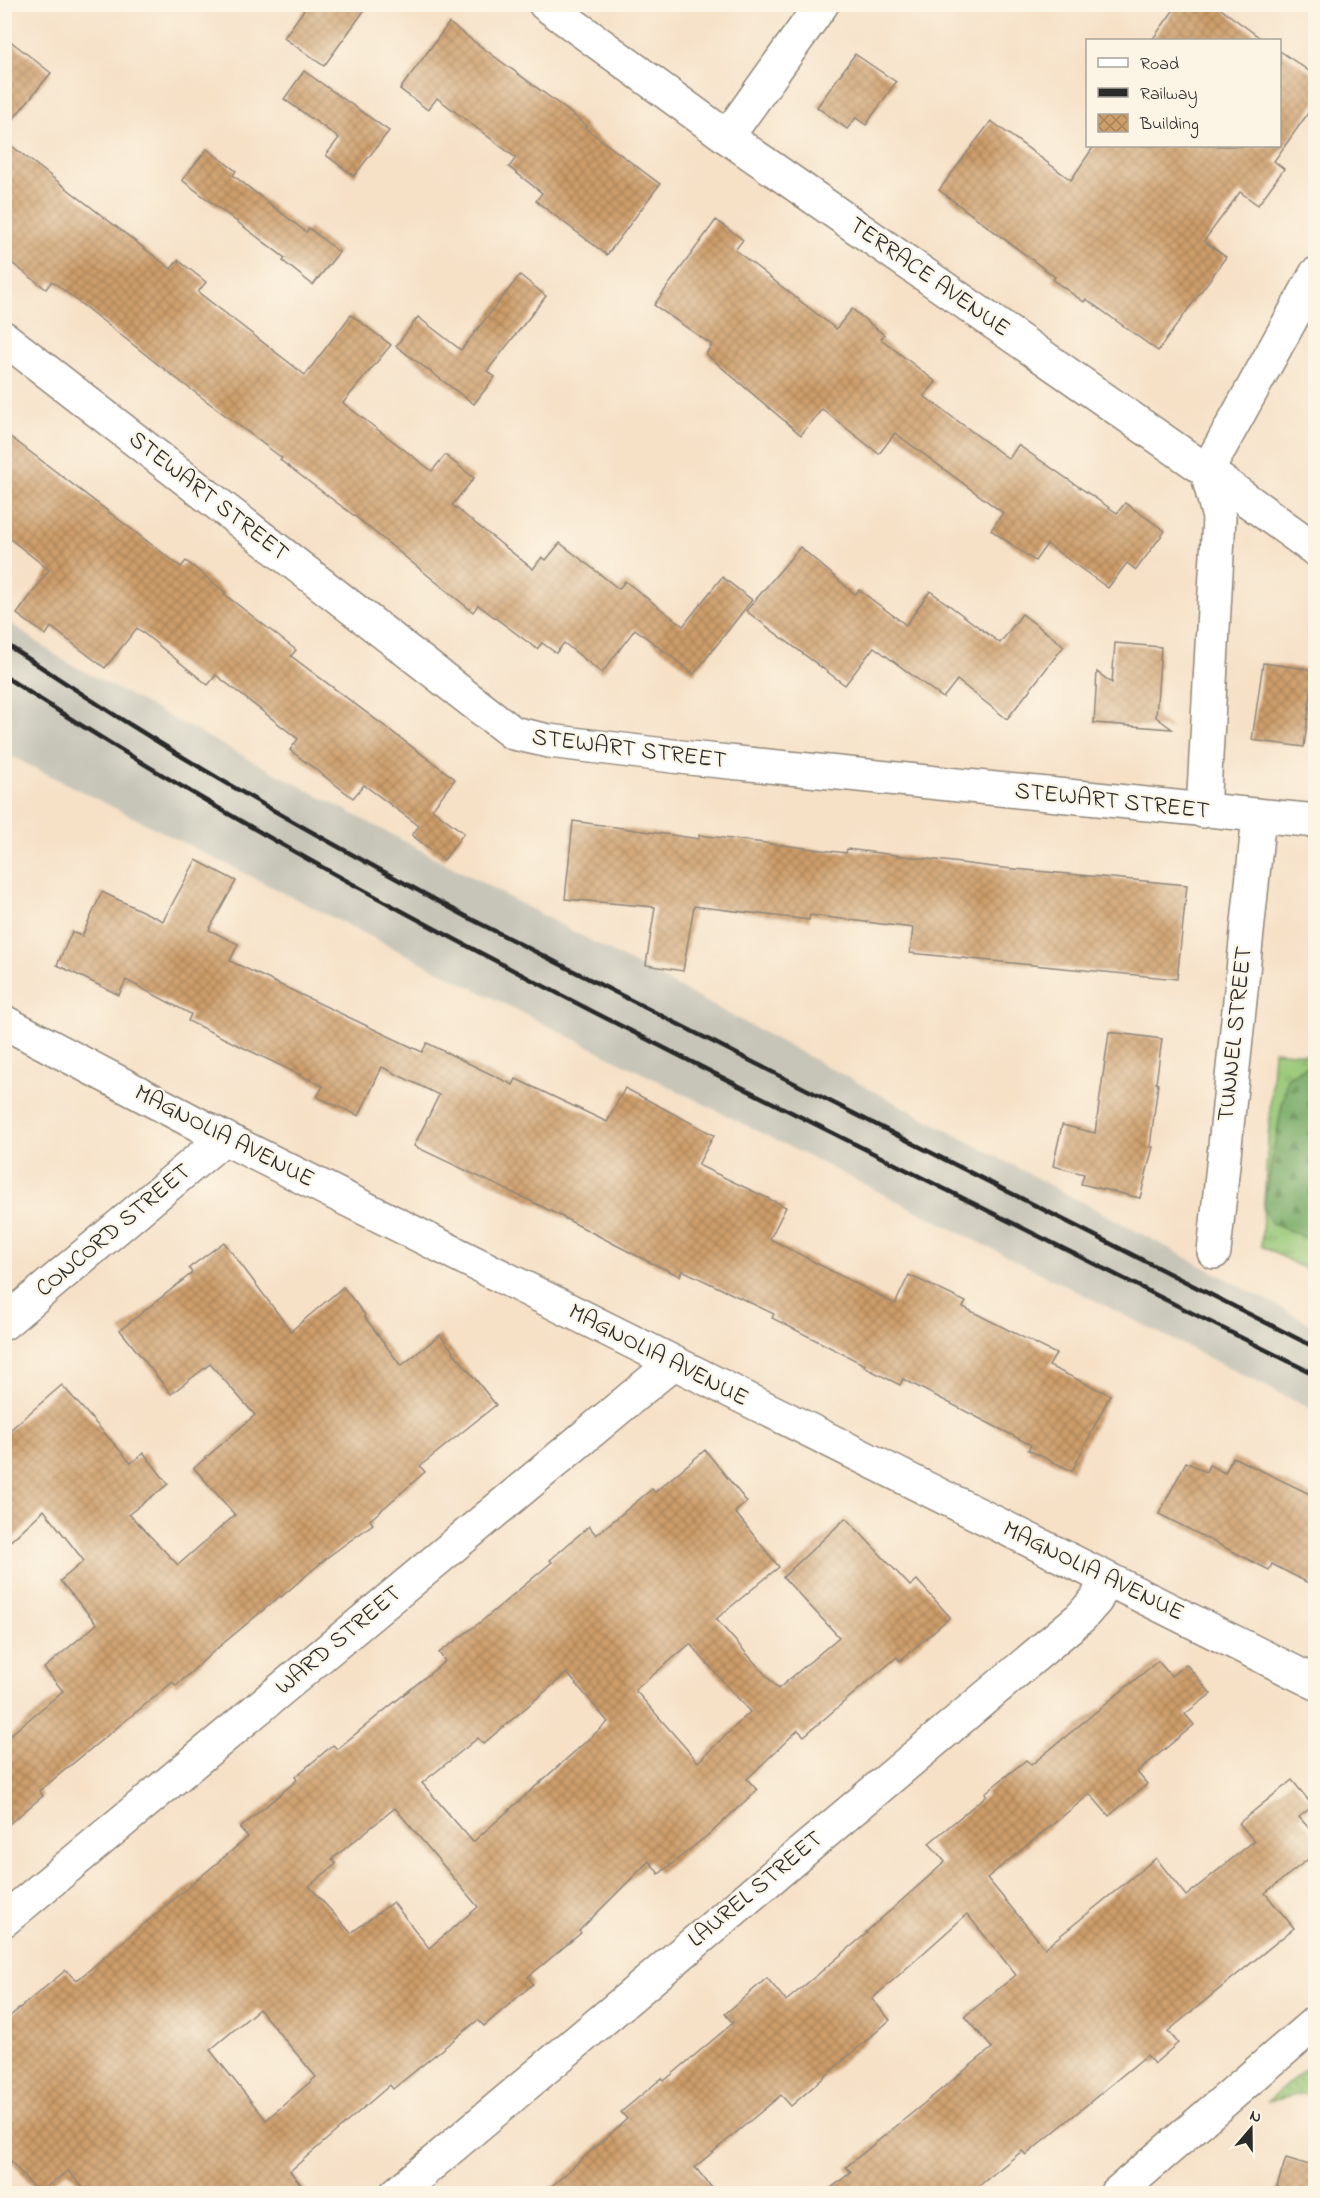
<svg xmlns="http://www.w3.org/2000/svg" width="1320" height="2198" font-family="'Indie Flower',sans-serif">
  <style>
    .railway { fill: #c6c5b8 }
    .grass { fill: url(#grass-tufts); stroke: #617950; stroke-width: 1.5 }
    .forest { fill: url(#forest-firs); stroke: #526c49; stroke-width: 1.5 }
    .park { fill: url(#park-dots); stroke: #617950; stroke-width: 1.5 }
    .building { fill: url(#building-cross-hatch); fill-rule: evenodd }
    .lines { fill: none; stroke-linecap: round; stroke-linejoin: round }
    .minor-casing { stroke: #908679; stroke-width: 36 }
    .minor { stroke: #fff; stroke-width: 33 }
    .rail { stroke: #2b2b2b; stroke-width: 4.5 }
    .labels { text-anchor: middle; dominant-baseline: central; stroke-width: 4.5; stroke-linejoin: round; paint-order: stroke }
    .street-label { font-size: 24px; fill: #2b2b2b; stroke: #fcf5e5 }
  </style>
  <defs>
    <pattern id="grass-tufts" width="24" height="20" patternUnits="userSpaceOnUse" patternTransform="scale(1.5)"><rect width="24" height="20" fill="#97c776"/><path d="M3 7l-1-3M5 7V3M7 7l1-3M15 17l-1-3M17 17v-4M19 17l1-3" fill="none" stroke="#7ba261"/></pattern>
    <pattern id="forest-firs" width="22" height="20" patternUnits="userSpaceOnUse" patternTransform="scale(1.5)"><rect width="22" height="20" fill="#79ac67"/><path d="M5 1l3.5 6h-7zM16 11l3.5 6h-7z" fill="#638c55"/></pattern>
    <pattern id="park-dots" width="8" height="8" patternUnits="userSpaceOnUse" patternTransform="scale(1.5)"><rect width="8" height="8" fill="#97c776"/><path d="M2 2h.1M6 6h.1" fill="none" stroke="#7ba261" stroke-width="1.8" stroke-linecap="round"/></pattern>
    <pattern id="building-cross-hatch" width="8" height="8" patternUnits="userSpaceOnUse" patternTransform="scale(1.5)"><rect width="8" height="8" fill="#ce9e6a"/><path d="M0 0l8 8M0 8l8-8" fill="none" stroke="#a78157"/></pattern>
  </defs>
  <rect width="100%" height="100%" fill="#fcf5e5"/>
  <filter id="ink" filterUnits="userSpaceOnUse"><feTurbulence type="fractalNoise" baseFrequency=".0167" numOctaves="2"/><feDisplacementMap in="SourceGraphic" scale="12" xChannelSelector="R" yChannelSelector="G"/><feConvolveMatrix kernelMatrix="1 2 1 2 8 2 1 2 1" color-interpolation-filters="sRGB"/></filter>
  <filter id="wash" filterUnits="userSpaceOnUse"><feTurbulence type="fractalNoise" baseFrequency=".008" numOctaves="4" result="noise"/><feDisplacementMap in="SourceGraphic" scale="24" xChannelSelector="R" yChannelSelector="G"/><feGaussianBlur stdDeviation="1.35" result="paint"/><feColorMatrix in="noise" values="0 0 0 0 0 0 0 0 0 0 0 0 0 0 0 0 0 1.4 0 .05"/><feComposite in="paint" operator="in"/></filter>
  <g filter="url(#wash)">
    <rect width="100%" height="100%" fill="#f6e1c7"/>
    <path class="railway" d="M 4,619 L 63,660 L 1315,1326 L 1315,1411 L 5,753 Z"/>
    <path class="grass" d="M 1274,1051 L 1315,1055 L 1315,1274 L 1261,1246 Z"/>
    <path class="forest" d="M 1307,1066 L 1315,1068 L 1315,1241 L 1272,1224 L 1263,1208 L 1287,1078 Z"/>
    <path class="park" d="M 1315,2060 L 1315,2096 L 1301,2094 L 1267,2102 Z"/>
    <g id="blocks">
      <g class="building">
        <path d="M 308,4 L 369,4 L 324,66 L 284,38 Z"/>
        <path d="M 1178,4 L 1214,4 L 1263,40 L 1152,40 Z"/>
        <path d="M 449,23 L 559,104 L 587,126 L 585,128 L 660,184 L 607,255 L 536,201 L 542,193 L 509,167 L 516,158 L 437,98 L 428,110 L 400,89 Z"/>
        <path d="M 4,36 L 51,73 L 4,130 Z"/>
        <path d="M 1280,51 L 1316,76 L 1316,102 L 1274,161 L 1284,169 L 1258,205 L 1240,192 L 1204,241 L 1226,257 L 1158,351 L 1086,299 L 1084,302 L 1053,280 L 1055,277 L 939,190 L 991,121 L 1071,180 L 1094,146 L 1280,146 Z"/>
        <path d="M 855,54 L 896,82 L 866,125 L 856,118 L 847,129 L 817,107 Z"/>
        <path d="M 304,71 L 389,131 L 354,176 L 326,155 L 339,138 L 284,99 Z"/>
        <path d="M 4,140 L 171,269 L 178,260 L 206,282 L 198,292 L 305,375 L 351,315 L 391,345 L 343,403 L 432,471 L 445,455 L 474,478 L 452,505 L 533,569 L 542,557 L 546,560 L 560,543 L 619,589 L 625,581 L 683,626 L 722,577 L 752,600 L 694,674 L 635,629 L 602,673 L 564,643 L 556,653 L 542,643 L 537,649 L 478,605 L 473,612 L 356,517 L 280,460 L 282,458 L 164,369 L 52,281 L 46,289 L 4,257 Z"/>
        <path d="M 207,149 L 236,171 L 233,175 L 306,232 L 309,228 L 339,252 L 313,285 L 283,261 L 285,258 L 182,180 Z"/>
        <path d="M 716,220 L 743,240 L 735,250 L 836,329 L 852,309 L 884,335 L 881,339 L 936,382 L 924,396 L 1009,459 L 1018,445 L 1117,513 L 1125,503 L 1165,531 L 1136,570 L 1127,563 L 1108,588 L 1047,544 L 1035,561 L 991,530 L 1003,513 L 895,433 L 879,454 L 822,409 L 801,435 L 706,354 L 712,345 L 654,305 Z"/>
        <path d="M 520,275 L 546,296 L 487,371 L 495,377 L 474,404 L 396,346 L 418,317 L 461,350 Z"/>
        <path d="M 4,432 L 181,567 L 186,561 L 225,592 L 224,594 L 296,650 L 291,656 L 455,779 L 432,809 L 464,833 L 444,860 L 412,835 L 419,826 L 364,785 L 353,798 L 290,750 L 298,739 L 216,675 L 208,685 L 137,628 L 105,668 L 51,627 L 46,635 L 17,614 L 49,570 L 4,534 Z"/>
        <path d="M 800,547 L 855,594 L 859,590 L 906,625 L 930,591 L 1000,643 L 1022,614 L 1064,646 L 1007,719 L 957,680 L 943,698 L 874,647 L 845,685 L 746,611 Z"/>
        <path d="M 1115,643 L 1161,647 L 1156,717 L 1172,729 L 1094,723 L 1097,672 L 1112,683 Z"/>
        <path d="M 1263,663 L 1314,670 L 1304,747 L 1252,740 Z"/>
        <path d="M 573,821 L 699,839 L 699,835 L 846,853 L 847,849 L 993,867 L 1187,885 L 1177,979 L 910,953 L 913,928 L 810,915 L 809,920 L 694,906 L 683,971 L 646,965 L 655,907 L 565,899 Z"/>
        <path d="M 196,860 L 236,881 L 209,930 L 238,944 L 230,961 L 422,1052 L 427,1043 L 513,1085 L 516,1079 L 607,1122 L 625,1088 L 714,1135 L 698,1165 L 786,1207 L 770,1239 L 895,1304 L 909,1275 L 966,1302 L 963,1307 L 1056,1354 L 1049,1366 L 1110,1395 L 1072,1471 L 1028,1450 L 1031,1445 L 903,1379 L 900,1385 L 864,1367 L 865,1365 L 772,1318 L 774,1314 L 682,1270 L 680,1276 L 641,1258 L 543,1207 L 414,1146 L 439,1095 L 382,1067 L 359,1116 L 317,1097 L 323,1086 L 188,1021 L 191,1014 L 126,980 L 119,995 L 57,965 L 72,932 L 82,936 L 102,892 L 163,921 Z"/>
        <path d="M 1109,1032 L 1162,1039 L 1156,1083 L 1158,1084 L 1150,1147 L 1153,1147 L 1140,1198 L 1081,1184 L 1084,1174 L 1053,1166 L 1062,1125 L 1095,1133 Z"/>
        <path d="M 224,1242 L 291,1331 L 343,1287 L 365,1315 L 364,1316 L 401,1366 L 440,1335 L 496,1405 L 420,1466 L 425,1472 L 370,1520 L 373,1524 L 329,1556 L 281,1597 L 280,1596 L 214,1651 L 176,1686 L 173,1682 L 39,1791 L 43,1796 L 4,1828 L 4,1740 L 63,1691 L 44,1668 L 97,1624 L 60,1581 L 84,1561 L 44,1510 L 4,1547 L 4,1435 L 62,1385 L 131,1463 L 144,1453 L 168,1484 L 129,1514 L 178,1565 L 235,1515 L 194,1468 L 255,1415 L 210,1364 L 171,1394 L 120,1330 L 192,1273 L 189,1268 Z"/>
        <path d="M 705,1450 L 747,1502 L 735,1512 L 779,1567 L 716,1619 L 778,1689 L 839,1637 L 783,1577 L 846,1518 L 910,1586 L 917,1580 L 950,1617 L 900,1661 L 897,1657 L 804,1736 L 798,1730 L 747,1779 L 757,1790 L 713,1831 L 659,1874 L 649,1861 L 579,1931 L 581,1933 L 528,1977 L 533,1984 L 484,2026 L 478,2020 L 393,2089 L 390,2085 L 290,2171 L 308,2193 L 88,2193 L 68,2171 L 38,2193 L 4,2153 L 4,2021 L 66,1970 L 76,1981 L 248,1837 L 240,1828 L 297,1780 L 295,1777 L 333,1745 L 337,1749 L 445,1661 L 439,1653 L 482,1621 L 552,1562 L 550,1560 L 589,1526 L 596,1535 L 652,1489 L 655,1492 ZM 690,1644 L 750,1712 L 698,1762 L 635,1690 ZM 567,1673 L 608,1722 L 473,1842 L 422,1783 L 478,1738 L 483,1744 ZM 395,1808 L 478,1907 L 429,1948 L 393,1902 L 351,1933 L 309,1886 L 336,1864 L 332,1859 ZM 259,2009 L 316,2077 L 266,2120 L 210,2050 Z"/>
        <path d="M 1233,1457 L 1316,1497 L 1316,1587 L 1272,1564 L 1269,1570 L 1159,1514 L 1186,1462 L 1206,1472 L 1209,1465 L 1225,1473 Z"/>
        <path d="M 1158,1661 L 1171,1676 L 1186,1664 L 1211,1694 L 1185,1714 L 1194,1725 L 1137,1772 L 1147,1784 L 1109,1816 L 1090,1794 L 987,1878 L 1045,1948 L 1156,1858 L 1186,1896 L 1254,1841 L 1239,1823 L 1292,1780 L 1313,1806 L 1299,1817 L 1316,1836 L 1316,1853 L 1265,1893 L 1294,1928 L 1168,2031 L 1178,2043 L 1154,2064 L 1147,2055 L 1026,2155 L 1022,2151 L 970,2193 L 825,2193 L 851,2172 L 846,2167 L 992,2048 L 965,2016 L 1016,1975 L 967,1914 L 872,1999 L 890,2020 L 791,2106 L 781,2095 L 695,2167 L 716,2193 L 544,2193 L 627,2119 L 621,2112 L 662,2078 L 664,2081 L 733,2023 L 725,2014 L 767,1978 L 786,2001 L 867,1933 L 866,1932 L 945,1862 L 929,1843 L 987,1795 L 985,1793 L 1026,1760 L 1031,1765 Z"/>
        <path d="M 1286,2158 L 1316,2167 L 1316,2193 L 1275,2193 Z"/>
      </g>
    </g>
  </g>
  <g filter="url(#ink)">
    <use href="#blocks" fill-opacity="0" stroke="#908679" stroke-width="1.5"/>
    <g class="lines">
      <defs>
        <g id="minor">
          <path d="M 545,4 L 727,137 L 1207,471 L 1316,550"/>
          <path d="M 727,137 L 822,4"/>
          <path d="M 4,338 L 513,733 L 549,741 L 689,758 L 1316,821"/>
          <path d="M 1203,811 L 1219,518 L 1207,471 L 1316,274"/>
          <path d="M 4,1022 L 224,1138 L 1316,1683"/>
          <path d="M 1214,1252 L 1259,816"/>
          <path d="M 4,1323 L 224,1138"/>
          <path d="M 4,1920 L 673,1363"/>
          <path d="M 396,2194 L 1081,1617 L 1096,1600 L 1106,1579"/>
          <path d="M 1116,2194 L 1316,2022"/>
        </g>
      </defs>
      <use href="#minor" class="minor-casing"/>
      <use href="#minor" class="minor"/>
      <g class="rail">
        <path d="M 4,643 C 48,671 90,700 134,727 C 244,796 359,859 473,920 L 1316,1348"/>
        <path d="M 4,676 C 244,833 499,965 755,1094 C 941,1188 1129,1281 1316,1375"/>
      </g>
    </g>
  </g>
  <g class="labels">
    <g class="street-label">
      <text transform="translate(929 278) rotate(35)">TERRACE AVENUE</text>
      <text transform="translate(208 497) rotate(38)">STEWART STREET</text>
      <text transform="translate(629 750) rotate(7)">STEWART STREET</text>
      <text transform="translate(1112 802) rotate(6)">STEWART STREET</text>
      <text transform="translate(1236 1034) rotate(-84)">TUNNEL STREET</text>
      <text transform="translate(224 1137) rotate(27)">MAGNOLIA AVENUE</text>
      <text transform="translate(114 1231) rotate(-40)">CONCORD STREET</text>
      <text transform="translate(658 1356) rotate(27)">MAGNOLIA AVENUE</text>
      <text transform="translate(1093 1572) rotate(26)">MAGNOLIA AVENUE</text>
      <text transform="translate(339 1641) rotate(-40)">WARD STREET</text>
      <text transform="translate(756 1890) rotate(-40)">LAUREL STREET</text>
    </g>
  </g>
  <rect width="1320" height="2198" fill="none" stroke="#fcf5e5" stroke-width="24"/>
  <rect x="1086" y="39" width="195" height="108" fill="#fcf5e5" stroke="#a8a49b" stroke-width="1.5"/>
  <rect x="1098" y="58" width="30" height="9" fill="#ffffff" stroke="#a8a49b" stroke-width="1.5"/>
  <text x="1140" y="69" font-size="18" fill="#2b2b2b">Road</text>
  <rect x="1098" y="88" width="30" height="9" fill="#2b2b2b" stroke="#a8a49b" stroke-width="1.5"/>
  <text x="1140" y="99" font-size="18" fill="#2b2b2b">Railway</text>
  <rect x="1098" y="114" width="30" height="18" fill="url(#building-cross-hatch)" stroke="#a8a49b" stroke-width="1.5"/>
  <text x="1140" y="129" font-size="18" fill="#2b2b2b">Building</text>
  <g transform="translate(1251 2129) rotate(20)" stroke="#fcf5e5" stroke-width="4.5" paint-order="stroke">
  <path d="M0-4.5L10 22L0 15L-10 22Z" fill="#2b2b2b"/>
  <text y="-9" font-size="16" font-weight="bold" text-anchor="middle" fill="#2b2b2b">N</text>
  </g>
</svg>
